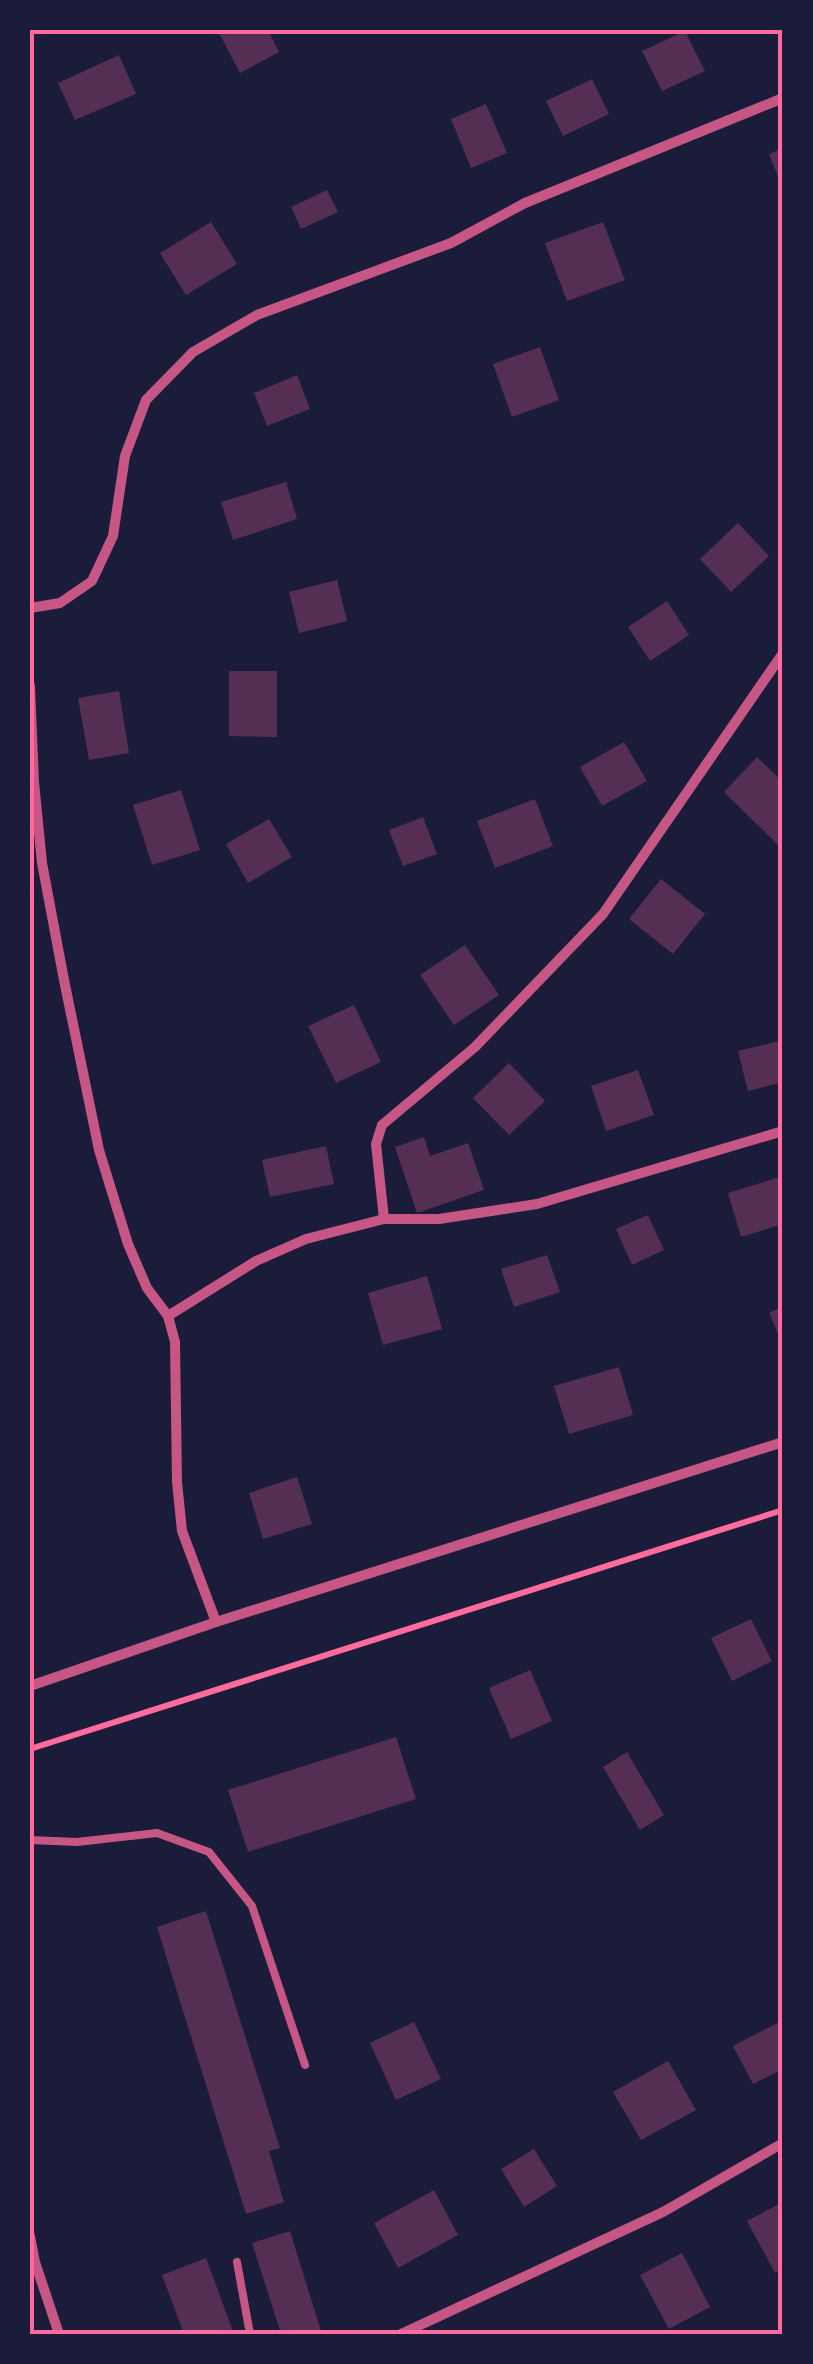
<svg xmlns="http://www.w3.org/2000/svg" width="813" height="2364" font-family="Inter,sans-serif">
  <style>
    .building { fill: #542f53 }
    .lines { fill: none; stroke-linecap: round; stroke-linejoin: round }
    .path { stroke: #ff6b9d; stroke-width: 6 }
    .service { stroke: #c65784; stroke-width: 8 }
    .minor { stroke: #c65784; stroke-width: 10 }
    .neatline { fill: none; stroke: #ff6b9d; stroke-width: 4 }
  </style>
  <rect width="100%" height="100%" fill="#1b1b3a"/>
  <g class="building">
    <path d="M 224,30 L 268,30 L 279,52 L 240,73 L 219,33 Z"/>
    <path d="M 685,31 L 705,71 L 662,91 L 642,51 Z"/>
    <path d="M 119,55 L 136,94 L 75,120 L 58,83 Z"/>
    <path d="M 592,79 L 609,114 L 563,136 L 546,101 Z"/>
    <path d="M 486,104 L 507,153 L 471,168 L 451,119 Z"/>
    <path d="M 783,148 L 783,189 L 769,154 Z"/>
    <path d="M 327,190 L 338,212 L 301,229 L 291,207 Z"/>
    <path d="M 211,222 L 237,264 L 186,295 L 160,253 Z"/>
    <path d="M 603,222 L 625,280 L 567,301 L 545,243 Z"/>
    <path d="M 540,347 L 559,400 L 512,417 L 493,364 Z"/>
    <path d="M 297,375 L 310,409 L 267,426 L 254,393 Z"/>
    <path d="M 286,482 L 297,519 L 233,540 L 221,502 Z"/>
    <path d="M 738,523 L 769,556 L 731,592 L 700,559 Z"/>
    <path d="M 337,580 L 347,621 L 299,633 L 289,592 Z"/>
    <path d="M 667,601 L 689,635 L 650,661 L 628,627 Z"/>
    <path d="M 229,671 L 277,671 L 277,737 L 229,736 Z"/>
    <path d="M 119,691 L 129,753 L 89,760 L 78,698 Z"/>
    <path d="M 624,742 L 647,781 L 602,806 L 580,767 Z"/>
    <path d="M 757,757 L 783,782 L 783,840 L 778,845 L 724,792 Z"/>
    <path d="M 181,790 L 200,850 L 152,865 L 133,805 Z"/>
    <path d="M 535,799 L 553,846 L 495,868 L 477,821 Z"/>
    <path d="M 423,817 L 437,854 L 403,866 L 389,830 Z"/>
    <path d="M 269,819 L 292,857 L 248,883 L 226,844 Z"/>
    <path d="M 661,879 L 705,914 L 673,954 L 629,919 Z"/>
    <path d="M 465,945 L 499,995 L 454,1025 L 420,975 Z"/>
    <path d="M 354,1005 L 381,1062 L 336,1083 L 308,1026 Z"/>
    <path d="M 783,1040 L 783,1082 L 748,1091 L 738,1051 Z"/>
    <path d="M 509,1063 L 545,1101 L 509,1135 L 473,1098 Z"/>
    <path d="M 638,1070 L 654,1115 L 606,1131 L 591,1086 Z"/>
    <path d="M 424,1137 L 430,1156 L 468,1143 L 484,1190 L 417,1213 L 395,1147 Z"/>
    <path d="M 326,1146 L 334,1184 L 270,1197 L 262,1160 Z"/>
    <path d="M 780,1177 L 783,1224 L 741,1237 L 728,1193 Z"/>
    <path d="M 648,1215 L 664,1250 L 632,1265 L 616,1229 Z"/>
    <path d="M 547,1255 L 560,1292 L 514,1307 L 501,1269 Z"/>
    <path d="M 427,1276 L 442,1329 L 383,1345 L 368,1293 Z"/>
    <path d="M 783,1306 L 783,1345 L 769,1313 Z"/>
    <path d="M 619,1367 L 633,1415 L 569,1434 L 554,1386 Z"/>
    <path d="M 297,1477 L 312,1524 L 263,1539 L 249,1493 Z"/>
    <path d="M 751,1619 L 772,1661 L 732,1681 L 711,1638 Z"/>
    <path d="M 530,1670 L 552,1721 L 511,1739 L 489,1688 Z"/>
    <path d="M 396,1737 L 416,1799 L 248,1852 L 228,1790 Z"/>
    <path d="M 627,1752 L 664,1815 L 640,1830 L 603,1767 Z"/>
    <path d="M 206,1911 L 280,2148 L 269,2151 L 284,2202 L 246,2214 L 157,1927 Z"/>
    <path d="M 783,2020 L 783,2069 L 753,2084 L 733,2046 Z"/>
    <path d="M 414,2022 L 441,2079 L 396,2100 L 370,2043 Z"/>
    <path d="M 668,2061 L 696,2110 L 641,2140 L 613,2092 Z"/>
    <path d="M 534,2149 L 557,2186 L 524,2207 L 501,2169 Z"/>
    <path d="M 434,2190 L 458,2235 L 398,2268 L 374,2223 Z"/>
    <path d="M 783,2202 L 783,2269 L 775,2273 L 747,2221 Z"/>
    <path d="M 290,2231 L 322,2334 L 281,2334 L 252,2243 Z"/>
    <path d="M 682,2253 L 710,2307 L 669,2329 L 640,2275 Z"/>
    <path d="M 206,2258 L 234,2334 L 184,2334 L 162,2275 Z"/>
  </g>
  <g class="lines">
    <path class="path" d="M 30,1749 L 783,1510"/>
    <g class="service">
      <path d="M 30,1840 L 77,1842 L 157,1833 L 209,1852 L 252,1906 L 305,2065"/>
      <path d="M 237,2262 L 250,2334"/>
    </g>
    <g class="minor">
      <path d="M 30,608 L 60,603 L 92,581 L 113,536 L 125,456 L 146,400 L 193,352 L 257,315 L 451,243 L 525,203 L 783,98"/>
      <path d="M 30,686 L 34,782 L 42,863 L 64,980 L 99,1150 L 128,1244 L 147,1288 L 168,1316 L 175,1342 L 177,1482 L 182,1531 L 216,1622"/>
      <path d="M 384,1219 L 376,1144 L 382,1125 L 475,1047 L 603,914 L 783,653"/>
      <path d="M 168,1316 L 256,1261 L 306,1239 L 384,1219 L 439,1219 L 537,1204 L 783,1131"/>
      <path d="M 30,1686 L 216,1622 L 783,1442"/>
      <path d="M 30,2236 L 35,2262 L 59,2334"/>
      <path d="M 401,2334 L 663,2212 L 783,2143"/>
    </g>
  </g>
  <rect width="813" height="2364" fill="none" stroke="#1b1b3a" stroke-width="65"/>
  <rect x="32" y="32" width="748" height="2300" class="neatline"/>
</svg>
